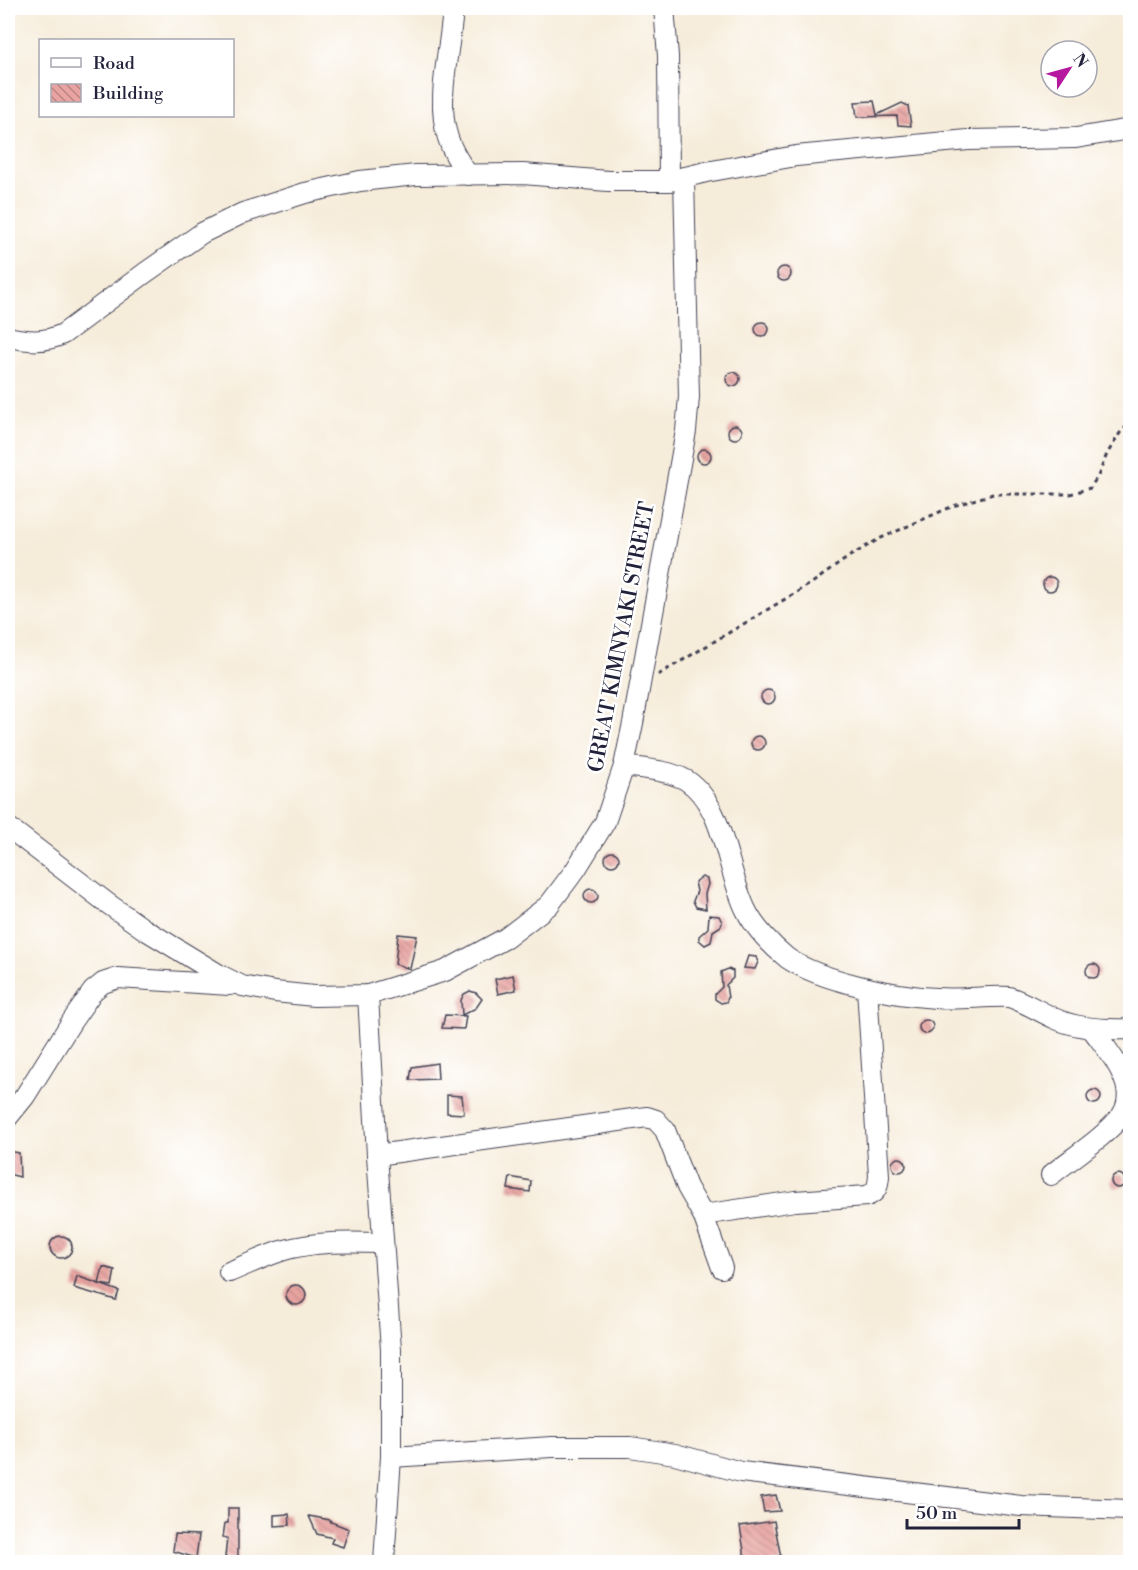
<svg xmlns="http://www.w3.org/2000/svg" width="1138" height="1570" font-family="'Libre Bodoni',serif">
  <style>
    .building { fill: url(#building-back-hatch) }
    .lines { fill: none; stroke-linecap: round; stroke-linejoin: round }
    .minor-casing { stroke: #424053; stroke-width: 22 }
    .path { stroke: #424053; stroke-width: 3; stroke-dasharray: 4.5 4.5; stroke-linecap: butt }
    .minor { stroke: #fff; stroke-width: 20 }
    .labels { text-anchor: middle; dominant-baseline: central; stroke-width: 5; stroke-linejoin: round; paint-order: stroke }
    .street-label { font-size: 21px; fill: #22223b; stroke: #fff }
  </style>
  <defs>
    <pattern id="building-back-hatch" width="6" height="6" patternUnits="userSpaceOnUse" patternTransform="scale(1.5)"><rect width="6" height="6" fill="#e9a4a1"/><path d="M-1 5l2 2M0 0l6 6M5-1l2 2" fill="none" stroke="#bc8584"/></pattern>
  </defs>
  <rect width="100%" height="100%" fill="#fff"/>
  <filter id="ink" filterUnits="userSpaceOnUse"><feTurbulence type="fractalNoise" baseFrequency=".0167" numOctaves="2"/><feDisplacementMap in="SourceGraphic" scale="12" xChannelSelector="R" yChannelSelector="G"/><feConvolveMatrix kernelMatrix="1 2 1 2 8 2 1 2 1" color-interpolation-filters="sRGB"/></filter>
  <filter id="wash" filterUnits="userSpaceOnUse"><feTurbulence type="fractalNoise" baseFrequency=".008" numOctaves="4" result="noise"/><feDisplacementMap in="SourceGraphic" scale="24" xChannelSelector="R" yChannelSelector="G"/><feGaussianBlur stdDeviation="1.35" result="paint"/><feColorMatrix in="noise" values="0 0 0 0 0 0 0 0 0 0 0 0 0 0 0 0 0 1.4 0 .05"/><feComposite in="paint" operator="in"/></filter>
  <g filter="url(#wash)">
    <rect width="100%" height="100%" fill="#f6ecda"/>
    <g id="blocks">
      <g class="building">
        <path d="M 874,101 L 877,115 L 902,103 L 908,106 L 911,126 L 898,125 L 897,116 L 857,117 L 855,102 Z"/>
        <circle cx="784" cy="274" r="7"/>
        <circle cx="762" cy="329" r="7"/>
        <circle cx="733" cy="379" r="7"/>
        <circle cx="735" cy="432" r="7"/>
        <circle cx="704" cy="456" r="7"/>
        <circle cx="1050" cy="584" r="7"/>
        <circle cx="768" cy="697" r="7"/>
        <circle cx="758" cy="743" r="7"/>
        <circle cx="612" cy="859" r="7"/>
        <path d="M 702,877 L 707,879 L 708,884 L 705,894 L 706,909 L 696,907 L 693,901 L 697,891 L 695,882 Z"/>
        <circle cx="591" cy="896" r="7"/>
        <path d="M 709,915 L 719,916 L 722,922 L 721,926 L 713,931 L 711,942 L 705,945 L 699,940 L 699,936 L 708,928 Z"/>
        <path d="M 398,934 L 417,936 L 410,969 L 395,964 Z"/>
        <path d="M 748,956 L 756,957 L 758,962 L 755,969 L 744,968 Z"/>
        <circle cx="1093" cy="971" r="7"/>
        <path d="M 728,969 L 733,971 L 733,978 L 726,985 L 728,998 L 726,1002 L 721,1003 L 715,999 L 715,994 L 722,987 L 721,972 Z"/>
        <path d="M 513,975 L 516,990 L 498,994 L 495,979 Z"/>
        <path d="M 470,991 L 476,993 L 482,999 L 476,1008 L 462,1015 L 461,1000 L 464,994 Z"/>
        <path d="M 445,1015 L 466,1016 L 464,1029 L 442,1028 Z"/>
        <circle cx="926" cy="1027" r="7"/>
        <path d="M 437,1063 L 438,1079 L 410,1080 L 412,1067 Z"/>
        <circle cx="1094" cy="1097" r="7"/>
        <path d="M 447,1095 L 462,1096 L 464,1114 L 447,1113 Z"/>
        <path d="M 8,1151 L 19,1153 L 20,1177 L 8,1174 Z"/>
        <circle cx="899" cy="1165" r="7"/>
        <circle cx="1118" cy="1181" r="7"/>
        <path d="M 510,1177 L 531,1181 L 530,1192 L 508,1189 Z"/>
        <circle cx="61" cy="1247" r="11"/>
        <path d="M 103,1267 L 115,1270 L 112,1286 L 99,1284 Z"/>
        <path d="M 77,1276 L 119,1291 L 116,1300 L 74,1288 Z"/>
        <circle cx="296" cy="1295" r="10"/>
        <path d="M 776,1495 L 780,1511 L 764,1512 L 761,1497 Z"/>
        <path d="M 228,1508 L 238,1508 L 238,1561 L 225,1557 L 227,1538 L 223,1537 L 225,1523 L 228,1523 Z"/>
        <path d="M 289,1514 L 290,1525 L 274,1526 L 274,1515 Z"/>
        <path d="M 309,1516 L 330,1520 L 331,1522 L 349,1529 L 343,1547 L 331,1543 L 333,1538 L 317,1534 Z"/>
        <path d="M 774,1521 L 782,1563 L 744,1563 L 744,1551 L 740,1526 Z"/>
        <path d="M 175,1534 L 199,1535 L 196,1558 L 173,1551 Z"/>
      </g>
    </g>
  </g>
  <g filter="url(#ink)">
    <use href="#blocks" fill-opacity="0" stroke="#424053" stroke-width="1.5"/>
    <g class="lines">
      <defs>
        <g id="minor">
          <path d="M 453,8 C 451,47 435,100 448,138 C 452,152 460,163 468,175"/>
          <path d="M 664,8 L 668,56 L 669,181"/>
          <path d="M 8,337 C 28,341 44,343 63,334 L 145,273 L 202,233 L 243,213 L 305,193 L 360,181 L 416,175 L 523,174 L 608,181 L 669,181 L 706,172 L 796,156 L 968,140 L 1076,138 L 1130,129"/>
          <path d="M 624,766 C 644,769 668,770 686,780 C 725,805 726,870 746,910 C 754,927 772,946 787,958 C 820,981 896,996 936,998 C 960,1000 985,996 1009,997 C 1025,1002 1040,1012 1056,1019 C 1079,1029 1106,1030 1130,1029"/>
          <path d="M 8,827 L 107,903 L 144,929 L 218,974 L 242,986 L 275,992 L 314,996 L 368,995 L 445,971 L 506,938 L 549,905 L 576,869 L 605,822 L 624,766 L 633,723 L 686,431 L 689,397 L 684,177"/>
          <path d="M 368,995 L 377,1155 L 391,1349 L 391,1457 L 384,1562"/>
          <path d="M 8,1117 L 25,1096 L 72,1021 L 93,991 L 103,983 L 118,978 L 230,985"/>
          <path d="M 377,1155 L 647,1117 L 656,1120 L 665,1130 L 687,1187 L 703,1215 L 722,1268"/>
          <path d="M 1051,1175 C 1073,1157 1105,1137 1122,1115 C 1127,1108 1129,1097 1127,1088 C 1122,1066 1105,1047 1092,1029"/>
          <path d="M 703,1215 L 795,1201 L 867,1196 C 877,1192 878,1187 879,1176 L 867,988"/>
          <path d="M 229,1272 C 246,1265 263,1257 281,1251 C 314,1241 349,1242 382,1243"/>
          <path d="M 391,1457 L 552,1447 L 630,1447 L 675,1454 L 741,1472 L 1021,1506 L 1130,1510"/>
        </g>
      </defs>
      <use href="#minor" class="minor-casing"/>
      <path class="path" d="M 658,675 L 812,583 L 850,556 L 879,539 L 953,506 L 993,494 L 1070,494 L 1090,488 L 1098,476 L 1107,454 L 1120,433 L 1130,423"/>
      <use href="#minor" class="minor"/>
    </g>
  </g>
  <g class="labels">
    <g class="street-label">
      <text transform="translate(622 637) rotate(-79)">GREAT KIMNYAKI STREET</text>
    </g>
  </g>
  <rect width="1138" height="1570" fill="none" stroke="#fff" stroke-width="30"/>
  <rect x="39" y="39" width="195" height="78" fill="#ffffff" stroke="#a7a7b1" stroke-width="1.5"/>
  <rect x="51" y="58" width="30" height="9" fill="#ffffff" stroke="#a7a7b1" stroke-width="1.5"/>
  <text x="93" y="69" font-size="18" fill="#22223b">Road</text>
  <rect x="51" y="84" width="30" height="18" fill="url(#building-back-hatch)" stroke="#a7a7b1" stroke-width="1.5"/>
  <text x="93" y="99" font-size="18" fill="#22223b">Building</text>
  <g transform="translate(1069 69) rotate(54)"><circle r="28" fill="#ffffff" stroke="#a7a7b1" stroke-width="1.5"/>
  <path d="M0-4.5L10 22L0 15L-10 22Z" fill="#b5179e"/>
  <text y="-9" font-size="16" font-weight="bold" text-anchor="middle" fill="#22223b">N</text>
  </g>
  <path d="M907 1519v9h112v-9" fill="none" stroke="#22223b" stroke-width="3"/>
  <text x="916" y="1519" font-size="18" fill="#22223b" stroke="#ffffff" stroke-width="4.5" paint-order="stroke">50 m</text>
</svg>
